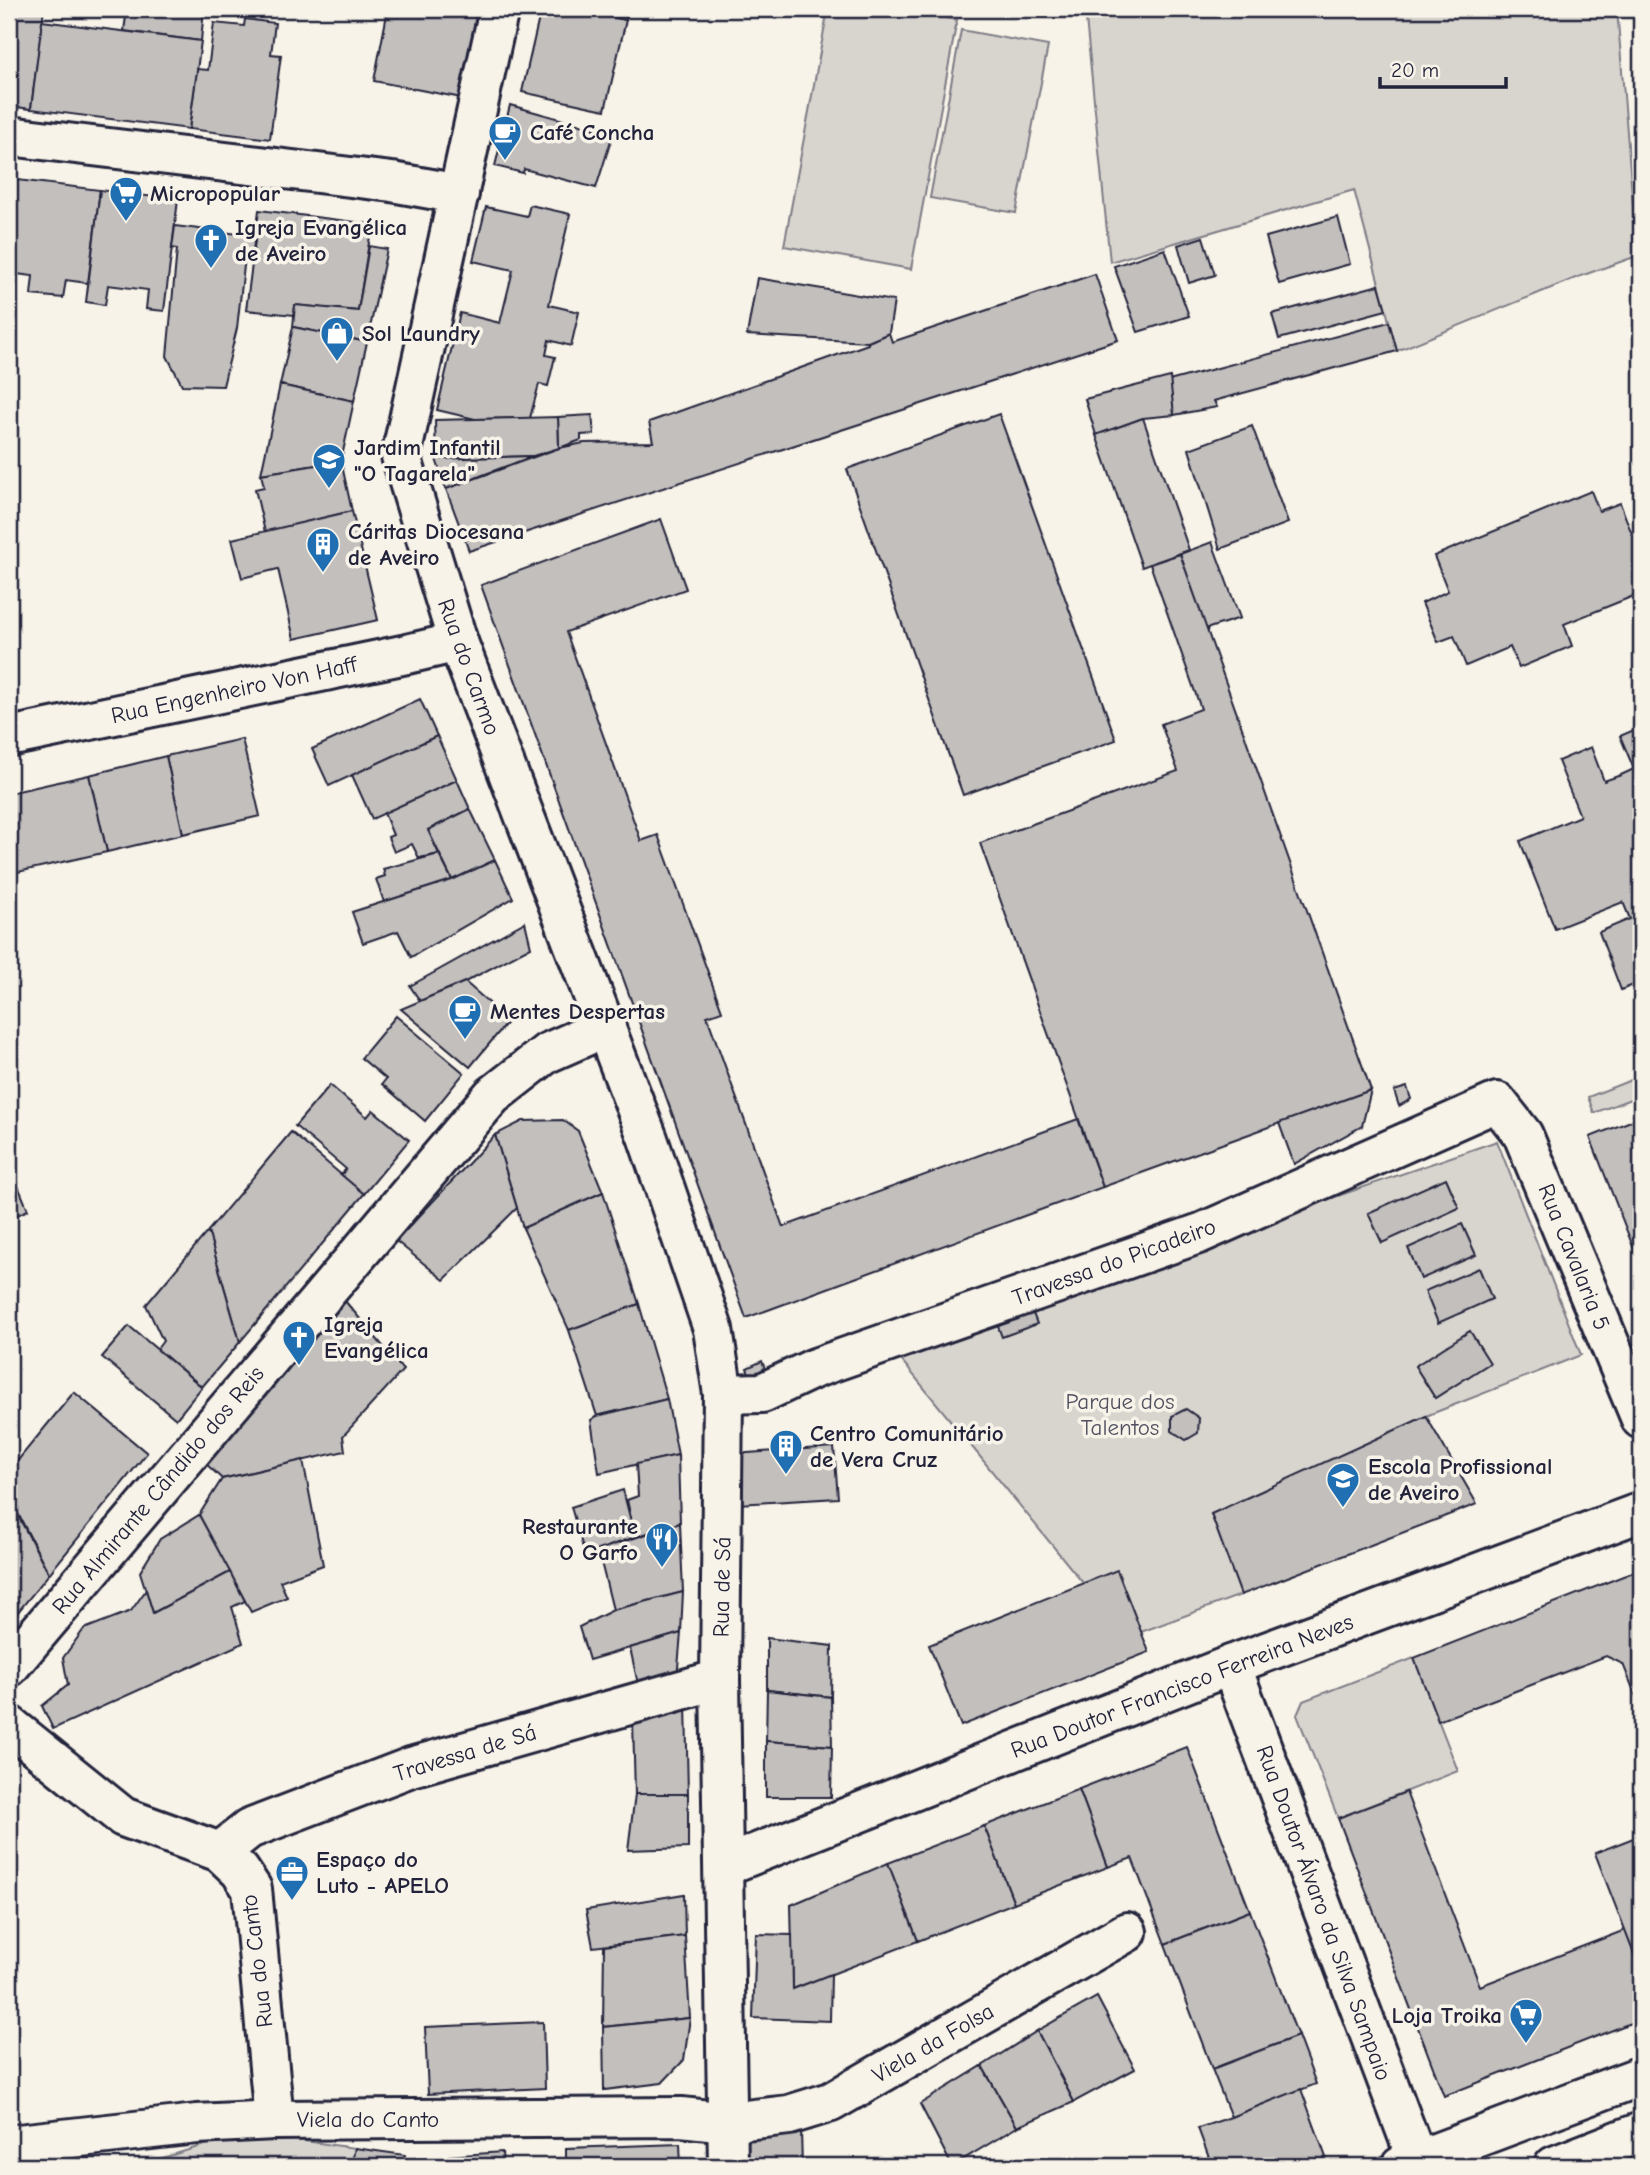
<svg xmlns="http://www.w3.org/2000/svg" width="1650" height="2175" font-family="'Comic Neue',sans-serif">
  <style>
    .green { fill: #d8d5cf; stroke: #7d7c85; stroke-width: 2 }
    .building { fill: #c2bfbd; stroke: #22223b; stroke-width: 2 }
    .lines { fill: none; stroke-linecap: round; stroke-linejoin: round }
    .street-casing { stroke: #22223b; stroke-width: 44 }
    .secondary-casing { stroke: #22223b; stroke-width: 44 }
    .street { stroke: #f7f3e8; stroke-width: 38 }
    .secondary { stroke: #f7f3e8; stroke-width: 38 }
    .labels { text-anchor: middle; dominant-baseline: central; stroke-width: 7; stroke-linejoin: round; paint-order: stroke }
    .poi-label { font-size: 23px; font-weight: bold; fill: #22223b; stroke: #f7f3e8; text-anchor: start }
    .street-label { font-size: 23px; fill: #22223b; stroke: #f7f3e8 }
    .park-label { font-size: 23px; fill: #504f60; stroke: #f7f3e8 }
  </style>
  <rect width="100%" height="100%" fill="#f7f3e8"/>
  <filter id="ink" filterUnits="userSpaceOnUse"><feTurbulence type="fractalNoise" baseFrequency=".0143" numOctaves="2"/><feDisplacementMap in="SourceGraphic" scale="14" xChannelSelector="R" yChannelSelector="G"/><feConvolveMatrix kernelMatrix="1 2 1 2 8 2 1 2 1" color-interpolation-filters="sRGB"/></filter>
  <g filter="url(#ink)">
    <g class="green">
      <path d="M 828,9 L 894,9 L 957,20 L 911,269 L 784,246 Z"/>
      <path d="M 1085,9 L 1617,9 L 1637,256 L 1578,277 L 1397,351 L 1354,190 L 1110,262 Z"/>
      <path d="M 961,30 L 1048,46 L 1016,213 L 930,198 Z"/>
      <path d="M 1641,1076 L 1641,1095 L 1594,1113 L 1588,1097 Z"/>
      <path d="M 1497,1141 L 1581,1355 L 1426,1416 L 1211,1514 L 1241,1595 L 1141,1632 L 1117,1571 L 1083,1583 L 893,1350 Z"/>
      <path d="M 1414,1658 L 1458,1771 L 1338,1818 L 1297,1715 L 1303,1701 Z"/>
      <path d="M 227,2138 L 297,2140 L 355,2148 L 351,2166 L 155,2166 L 153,2161 Z"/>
    </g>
    <g class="building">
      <path d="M 9,9 L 44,9 L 31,109 L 9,106 Z"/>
      <path d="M 127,9 L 204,9 L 201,41 L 124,31 Z"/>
      <path d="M 388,9 L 485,9 L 467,99 L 374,81 Z"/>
      <path d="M 541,9 L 574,9 L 626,20 L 605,110 L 522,92 Z"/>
      <path d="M 574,9 L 629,9 L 626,20 Z"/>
      <path d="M 245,19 L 275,23 L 271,54 L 281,55 L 270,139 L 189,129 L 197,69 L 208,70 L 214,23 L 244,26 Z"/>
      <path d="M 42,21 L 201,41 L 189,129 L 31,109 Z"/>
      <path d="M 510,105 L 613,134 L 596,188 L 524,169 L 523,173 L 495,166 Z"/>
      <path d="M 9,179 L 100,190 L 88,283 L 66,280 L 63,298 L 31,295 L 33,276 L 9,273 Z"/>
      <path d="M 100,190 L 178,200 L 164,311 L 146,309 L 148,290 L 108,285 L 105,305 L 86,302 Z"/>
      <path d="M 530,205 L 570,214 L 549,305 L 579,312 L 571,346 L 549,340 L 546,355 L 555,357 L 548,386 L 539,384 L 530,418 L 475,419 L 437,410 L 460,313 L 500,323 L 513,270 L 473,261 L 486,207 L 527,216 Z"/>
      <path d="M 259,210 L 372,224 L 358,311 L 295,305 L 294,315 L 246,310 Z"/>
      <path d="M 1338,217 L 1350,264 L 1279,284 L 1266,237 Z"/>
      <path d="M 175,226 L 255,236 L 252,258 L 245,257 L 237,328 L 223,386 L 182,385 L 167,356 L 177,249 L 172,248 Z"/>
      <path d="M 1203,237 L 1215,275 L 1189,283 L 1178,245 Z"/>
      <path d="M 369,246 L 387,249 L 367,342 L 293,327 L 295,305 L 358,311 Z"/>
      <path d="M 1165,249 L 1189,316 L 1138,332 L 1114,266 Z"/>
      <path d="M 1095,274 L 1118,340 L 469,551 L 446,489 L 559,448 L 584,443 L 653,442 L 649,422 L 868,344 L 868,342 L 889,333 L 892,342 Z"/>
      <path d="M 757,278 L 894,301 L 889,333 L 868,342 L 747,335 Z"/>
      <path d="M 1379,285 L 1386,310 L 1279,339 L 1272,314 Z"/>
      <path d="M 1389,322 L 1397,351 L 1214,401 L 1217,407 L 1174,415 L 1169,381 Z"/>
      <path d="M 293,327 L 367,342 L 354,401 L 280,385 Z"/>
      <path d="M 1170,377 L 1174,415 L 1143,418 L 1096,435 L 1085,399 Z"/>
      <path d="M 280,385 L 354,401 L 341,461 L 261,474 Z"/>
      <path d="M 999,414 L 1116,740 L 963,795 L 847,469 Z"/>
      <path d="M 592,415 L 594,434 L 581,435 L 581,440 L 559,448 L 558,417 Z"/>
      <path d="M 558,417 L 559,448 L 533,456 L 436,459 L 435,420 Z"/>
      <path d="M 1143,418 L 1189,550 L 1142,567 L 1096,435 Z"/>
      <path d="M 1252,426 L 1288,523 L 1220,549 L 1189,449 Z"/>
      <path d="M 533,456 L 446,489 L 436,459 Z"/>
      <path d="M 341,461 L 352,511 L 265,532 L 255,489 L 264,487 L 261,474 Z"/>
      <path d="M 1591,491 L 1599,511 L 1620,503 L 1632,534 L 1641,530 L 1641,593 L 1564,624 L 1572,646 L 1519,668 L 1510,647 L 1466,666 L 1454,636 L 1438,642 L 1422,603 L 1448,591 L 1434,556 Z"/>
      <path d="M 352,511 L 378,620 L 294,639 L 278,569 L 242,578 L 232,539 Z"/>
      <path d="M 661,519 L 686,589 L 566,632 L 641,841 L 658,835 L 722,1011 L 707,1016 L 783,1227 L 1078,1119 L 1103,1187 L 746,1318 L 481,585 Z"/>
      <path d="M 1212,542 L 1240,618 L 1206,629 L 1180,554 Z"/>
      <path d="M 1180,554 L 1371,1090 L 1103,1187 L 980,843 L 1178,771 L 1161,724 L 1201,709 L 1150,564 Z"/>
      <path d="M 420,699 L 437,736 L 329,786 L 312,749 Z"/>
      <path d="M 1641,727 L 1641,982 L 1621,990 L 1599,932 L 1630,919 L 1623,902 L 1555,929 L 1520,841 L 1580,816 L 1558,761 L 1591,747 L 1604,781 L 1621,775 L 1634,769 L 1620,736 Z"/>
      <path d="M 437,736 L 457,780 L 372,819 L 352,775 Z"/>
      <path d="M 242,739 L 260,816 L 183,834 L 166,756 Z"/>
      <path d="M 166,756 L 183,834 L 107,852 L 89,775 Z"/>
      <path d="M 89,775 L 107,852 L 9,874 L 9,793 Z"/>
      <path d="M 457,780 L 470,809 L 428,830 L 439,854 L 419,858 L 412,844 L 394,852 L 388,837 L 393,835 L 384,813 Z"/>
      <path d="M 470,809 L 495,860 L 452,880 L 428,830 Z"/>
      <path d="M 439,854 L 452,880 L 384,902 L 376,879 L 385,876 L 383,869 Z"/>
      <path d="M 495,860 L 513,898 L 411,957 L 398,931 L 363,943 L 352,912 L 452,880 Z"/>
      <path d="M 525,922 L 531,947 L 465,982 L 420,1001 L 410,986 Z"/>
      <path d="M 465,982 L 509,1020 L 470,1067 L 401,1009 Z"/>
      <path d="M 396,1016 L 464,1073 L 425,1121 L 382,1084 L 386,1079 L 361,1058 Z"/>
      <path d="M 330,1085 L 367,1117 L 373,1110 L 409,1140 L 364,1194 L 341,1175 L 346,1169 L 295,1126 Z"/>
      <path d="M 1407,1087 L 1411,1099 L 1399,1106 L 1394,1091 Z"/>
      <path d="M 1371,1090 L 1362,1126 L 1294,1164 L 1279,1123 Z"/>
      <path d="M 1641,1117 L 1641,1267 L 1590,1137 Z"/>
      <path d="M 563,1120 L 578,1131 L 603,1192 L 523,1228 L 495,1135 L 523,1121 Z"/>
      <path d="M 291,1132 L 364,1194 L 240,1342 L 208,1231 Z"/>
      <path d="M 495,1135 L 517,1208 L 444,1280 L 396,1241 Z"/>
      <path d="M 9,1164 L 28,1210 L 9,1219 Z"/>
      <path d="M 1446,1178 L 1459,1208 L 1382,1243 L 1368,1213 Z"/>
      <path d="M 603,1192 L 639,1304 L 569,1330 L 523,1228 Z"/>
      <path d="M 1462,1224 L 1476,1255 L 1421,1279 L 1408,1248 Z"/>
      <path d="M 208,1231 L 240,1342 L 202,1387 L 157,1349 L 163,1341 L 146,1305 Z"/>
      <path d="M 1479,1268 L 1492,1299 L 1438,1323 L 1425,1291 Z"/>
      <path d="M 345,1301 L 403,1370 L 343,1436 L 345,1451 L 222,1479 L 203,1461 Z"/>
      <path d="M 1029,1303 L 1037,1324 L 1002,1337 L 994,1316 Z"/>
      <path d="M 639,1304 L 667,1399 L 597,1416 L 569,1330 Z"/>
      <path d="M 129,1326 L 202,1387 L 176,1419 L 102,1357 Z"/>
      <path d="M 1470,1331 L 1490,1363 L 1435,1398 L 1415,1366 Z"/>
      <path d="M 762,1361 L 768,1377 L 752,1382 L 747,1368 Z"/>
      <path d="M 74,1392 L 147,1453 L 49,1574 L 9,1496 L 9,1471 Z"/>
      <path d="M 667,1399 L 678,1455 L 599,1473 L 591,1420 L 597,1416 Z"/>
      <path d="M 1186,1409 L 1199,1418 L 1198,1433 L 1186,1440 L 1172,1431 L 1172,1416 Z"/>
      <path d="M 1426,1416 L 1477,1504 L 1241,1595 L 1211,1514 Z"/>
      <path d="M 834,1447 L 838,1498 L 737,1504 L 734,1454 Z"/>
      <path d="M 678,1455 L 680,1523 L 635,1537 L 627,1500 L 638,1496 L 636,1464 Z"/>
      <path d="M 303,1460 L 323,1565 L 280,1581 L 287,1597 L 251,1612 L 199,1515 L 222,1479 Z"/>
      <path d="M 623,1490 L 635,1537 L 585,1555 L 571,1507 Z"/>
      <path d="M 16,1512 L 49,1574 L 9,1623 L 9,1515 Z"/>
      <path d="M 199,1515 L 230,1572 L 153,1613 L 140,1572 L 160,1539 Z"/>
      <path d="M 680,1523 L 683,1592 L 613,1610 L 598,1550 Z"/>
      <path d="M 1641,1569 L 1641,1709 L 1623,1664 L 1606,1656 L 1438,1721 L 1414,1658 Z"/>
      <path d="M 1117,1570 L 1149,1652 L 961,1726 L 929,1645 Z"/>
      <path d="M 230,1572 L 245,1601 L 232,1607 L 243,1643 L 53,1729 L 42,1706 L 68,1685 L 63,1658 L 84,1629 L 131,1611 L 146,1590 L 153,1613 Z"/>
      <path d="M 683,1592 L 681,1633 L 589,1660 L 579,1627 L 613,1610 Z"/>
      <path d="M 681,1633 L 677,1679 L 640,1693 L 630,1648 Z"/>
      <path d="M 767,1638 L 832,1646 L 831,1697 L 767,1690 Z"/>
      <path d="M 767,1690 L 831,1697 L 832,1746 L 766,1741 Z"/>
      <path d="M 686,1703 L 688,1794 L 635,1794 L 633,1721 Z"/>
      <path d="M 766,1741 L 832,1746 L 831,1797 L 766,1797 Z"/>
      <path d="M 1187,1747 L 1250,1911 L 1165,1944 L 1132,1858 L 1108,1867 L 1079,1789 Z"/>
      <path d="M 1079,1789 L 1108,1867 L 1014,1903 L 984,1826 Z"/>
      <path d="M 1406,1792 L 1480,1986 L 1625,1930 L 1641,1972 L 1641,2019 L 1444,2096 L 1338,1818 Z"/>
      <path d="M 635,1794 L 688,1794 L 688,1848 L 628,1850 Z"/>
      <path d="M 984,1826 L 1014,1903 L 918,1941 L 888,1863 Z"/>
      <path d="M 1641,1835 L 1641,1972 L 1595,1853 Z"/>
      <path d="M 888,1863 L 918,1941 L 793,1989 L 791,1905 Z"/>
      <path d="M 684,1894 L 685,1936 L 593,1947 L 586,1910 Z"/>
      <path d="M 1250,1911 L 1298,2036 L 1212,2069 L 1165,1944 Z"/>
      <path d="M 756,1934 L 792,1935 L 793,1989 L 831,1974 L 830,2021 L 753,2018 Z"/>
      <path d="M 685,1936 L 690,2018 L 603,2027 L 604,1946 Z"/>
      <path d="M 1097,1997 L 1135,2069 L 1074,2102 L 1037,2031 Z"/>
      <path d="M 690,2018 L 684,2060 L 662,2083 L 604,2090 L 603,2027 Z"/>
      <path d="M 543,2022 L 545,2088 L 428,2094 L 425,2027 Z"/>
      <path d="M 1037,2031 L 1074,2102 L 1017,2127 L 982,2066 Z"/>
      <path d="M 1298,2036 L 1316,2084 L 1231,2117 L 1212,2069 Z"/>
      <path d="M 982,2066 L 1017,2127 L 952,2166 L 920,2104 Z"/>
      <path d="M 1301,2089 L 1328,2163 L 1319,2166 L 1212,2166 L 1198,2128 L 1231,2117 Z"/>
      <path d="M 801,2130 L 802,2166 L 748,2166 L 747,2140 Z"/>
      <path d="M 680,2144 L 681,2166 L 566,2166 L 566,2148 Z"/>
      <path d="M 355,2148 L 405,2155 L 404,2166 L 351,2166 Z"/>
      <path d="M 502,2152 L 503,2166 L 450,2166 L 449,2156 Z"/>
      <path d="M 153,2161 L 155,2166 L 108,2166 Z"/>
    </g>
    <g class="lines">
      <defs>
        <g id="street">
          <path d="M 499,9 L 401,456 L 458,642 L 648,1139 L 713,1329 L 723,1394 L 720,1679 L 728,2166"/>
          <path d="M 9,136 L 392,182 L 459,194"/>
          <path d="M 9,737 L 407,654 L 458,642"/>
          <path d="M 723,1394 L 762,1393 L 815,1368 L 1201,1233 L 1497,1102 L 1523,1135 L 1641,1419"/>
          <path d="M 1231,1665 L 1417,2160"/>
          <path d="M 9,1667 L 492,1096 L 547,1053 L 606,1027"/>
          <path d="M 9,1725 L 123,1817 L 220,1852 L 240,1871 L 252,1889 L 274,2120"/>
          <path d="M 220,1852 L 249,1829 L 411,1767 L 720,1679"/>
          <path d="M 724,1866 L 1231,1665 L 1641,1512"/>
          <path d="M 9,2145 L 197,2124 L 274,2120 L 681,2117 L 728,2122 L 789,2115 L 831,2102 L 1127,1932"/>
        </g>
        <g id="secondary">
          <path d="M 1401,2166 L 1641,2076"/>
          <path d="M 1554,2166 L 1641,2132"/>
        </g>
      </defs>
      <use href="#street" class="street-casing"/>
      <use href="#secondary" class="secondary-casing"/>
      <use href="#street" class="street"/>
      <use href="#secondary" class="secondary"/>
    </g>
  </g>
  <defs>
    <symbol id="cafe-pin" viewBox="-11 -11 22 30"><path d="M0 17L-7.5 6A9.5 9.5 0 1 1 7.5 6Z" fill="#1f6fb2" stroke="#f7f3e8"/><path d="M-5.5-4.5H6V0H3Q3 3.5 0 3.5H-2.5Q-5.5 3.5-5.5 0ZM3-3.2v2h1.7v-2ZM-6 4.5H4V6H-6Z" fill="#fff"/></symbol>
    <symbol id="supermarket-pin" viewBox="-11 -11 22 30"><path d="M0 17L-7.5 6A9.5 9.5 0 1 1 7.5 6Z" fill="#1f6fb2" stroke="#f7f3e8"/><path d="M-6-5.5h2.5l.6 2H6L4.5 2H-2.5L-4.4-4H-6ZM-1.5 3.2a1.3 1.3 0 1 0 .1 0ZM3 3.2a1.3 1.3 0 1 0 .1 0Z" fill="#fff"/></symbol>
    <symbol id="church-pin" viewBox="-11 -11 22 30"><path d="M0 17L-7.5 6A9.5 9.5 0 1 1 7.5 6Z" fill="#1f6fb2" stroke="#f7f3e8"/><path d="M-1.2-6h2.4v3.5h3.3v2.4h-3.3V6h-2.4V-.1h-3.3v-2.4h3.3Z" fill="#fff"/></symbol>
    <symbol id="shop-pin" viewBox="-11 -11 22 30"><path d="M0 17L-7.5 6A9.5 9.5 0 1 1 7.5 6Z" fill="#1f6fb2" stroke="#f7f3e8"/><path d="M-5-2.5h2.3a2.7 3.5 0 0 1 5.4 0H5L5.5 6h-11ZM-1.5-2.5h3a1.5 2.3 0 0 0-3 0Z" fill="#fff"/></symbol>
    <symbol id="school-pin" viewBox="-11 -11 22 30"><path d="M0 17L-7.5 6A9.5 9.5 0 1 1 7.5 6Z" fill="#1f6fb2" stroke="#f7f3e8"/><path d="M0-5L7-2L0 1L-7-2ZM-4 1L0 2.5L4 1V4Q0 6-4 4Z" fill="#fff"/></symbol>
    <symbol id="building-pin" viewBox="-11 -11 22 30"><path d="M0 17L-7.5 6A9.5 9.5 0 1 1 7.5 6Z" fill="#1f6fb2" stroke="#f7f3e8"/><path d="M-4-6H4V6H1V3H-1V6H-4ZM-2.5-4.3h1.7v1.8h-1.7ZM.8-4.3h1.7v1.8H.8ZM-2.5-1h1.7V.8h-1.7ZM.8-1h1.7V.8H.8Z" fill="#fff"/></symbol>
    <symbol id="restaurant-pin" viewBox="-11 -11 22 30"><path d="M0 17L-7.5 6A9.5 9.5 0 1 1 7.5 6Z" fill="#1f6fb2" stroke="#f7f3e8"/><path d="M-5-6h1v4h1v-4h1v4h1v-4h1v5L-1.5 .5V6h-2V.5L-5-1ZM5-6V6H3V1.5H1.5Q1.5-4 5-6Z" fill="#fff"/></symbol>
    <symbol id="office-pin" viewBox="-11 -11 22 30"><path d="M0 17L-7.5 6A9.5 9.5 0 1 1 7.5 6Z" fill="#1f6fb2" stroke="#f7f3e8"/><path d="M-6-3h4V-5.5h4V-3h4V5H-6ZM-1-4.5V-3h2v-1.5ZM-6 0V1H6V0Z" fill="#fff"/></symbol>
  </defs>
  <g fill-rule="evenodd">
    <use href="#cafe-pin" x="486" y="113" width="38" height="52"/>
    <use href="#supermarket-pin" x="107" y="174" width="38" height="52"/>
    <use href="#church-pin" x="192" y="221" width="38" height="52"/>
    <use href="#shop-pin" x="318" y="314" width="38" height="52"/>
    <use href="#school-pin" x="310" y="441" width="38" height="52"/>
    <use href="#building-pin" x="304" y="525" width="38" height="52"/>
    <use href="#cafe-pin" x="446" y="992" width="38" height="52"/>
    <use href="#church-pin" x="280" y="1318" width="38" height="52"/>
    <use href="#building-pin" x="767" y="1427" width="38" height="52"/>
    <use href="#school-pin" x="1324" y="1460" width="38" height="52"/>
    <use href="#restaurant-pin" x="643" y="1520" width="38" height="52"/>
    <use href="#office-pin" x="273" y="1853" width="38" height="52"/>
    <use href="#supermarket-pin" x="1507" y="1996" width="38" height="52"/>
  </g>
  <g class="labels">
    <g class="poi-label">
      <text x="530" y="132">Café Concha</text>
      <text x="150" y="193">Micropopular</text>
      <text x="235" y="227">Igreja Evangélica<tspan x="235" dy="26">de Aveiro</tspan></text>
      <text x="362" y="333">Sol Laundry</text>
      <text x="354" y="447">Jardim Infantil<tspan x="354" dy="26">"O Tagarela"</tspan></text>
      <text x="348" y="531">Cáritas Diocesana<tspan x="348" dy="26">de Aveiro</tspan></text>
      <text x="490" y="1011">Mentes Despertas</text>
      <text x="324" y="1324">Igreja<tspan x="324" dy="26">Evangélica</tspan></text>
      <text x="810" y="1433">Centro Comunitário<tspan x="810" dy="26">de Vera Cruz</tspan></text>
      <text x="1368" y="1466">Escola Profissional<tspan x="1368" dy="26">de Aveiro</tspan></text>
      <text x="638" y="1526" text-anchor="end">Restaurante<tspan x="638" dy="26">O Garfo</tspan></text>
      <text x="316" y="1859">Espaço do<tspan x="316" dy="26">Luto - APELO</tspan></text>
      <text x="1502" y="2015" text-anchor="end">Loja Troika</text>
    </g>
    <g class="street-label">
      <text transform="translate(469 667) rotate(70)">Rua do Carmo</text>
      <text transform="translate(234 690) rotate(-12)">Rua Engenheiro Von Haff</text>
      <text transform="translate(1574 1257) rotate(68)">Rua Cavalaria 5</text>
      <text transform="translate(1114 1262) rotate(-20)">Travessa do Picadeiro</text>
      <text transform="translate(158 1490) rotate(-50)">Rua Almirante Cândido dos Reis</text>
      <text transform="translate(722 1587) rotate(-89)">Rua de Sá</text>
      <text transform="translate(1182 1686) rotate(-21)">Rua Doutor Francisco Ferreira Neves</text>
      <text transform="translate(465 1753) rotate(-17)">Travessa de Sá</text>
      <text transform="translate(1324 1913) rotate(70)">Rua Doutor Álvaro da Silva Sampaio</text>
      <text transform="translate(257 1961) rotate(-97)">Rua do Canto</text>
      <text transform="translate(933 2043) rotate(-30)">Viela da Folsa</text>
      <text x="368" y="2119">Viela do Canto</text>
    </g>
    <g class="park-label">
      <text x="1120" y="1401">Parque dos<tspan x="1120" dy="26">Talentos</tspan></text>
    </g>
  </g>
  <rect width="1650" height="2175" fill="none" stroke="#f7f3e8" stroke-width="35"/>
  <rect x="18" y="18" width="1615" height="2140" fill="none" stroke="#22223b" stroke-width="2.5" filter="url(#ink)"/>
  <path d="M1380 77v10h126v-10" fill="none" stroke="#22223b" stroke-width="3.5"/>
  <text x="1391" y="77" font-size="21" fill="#22223b" stroke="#f7f3e8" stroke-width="5" paint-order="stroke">20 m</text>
</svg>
